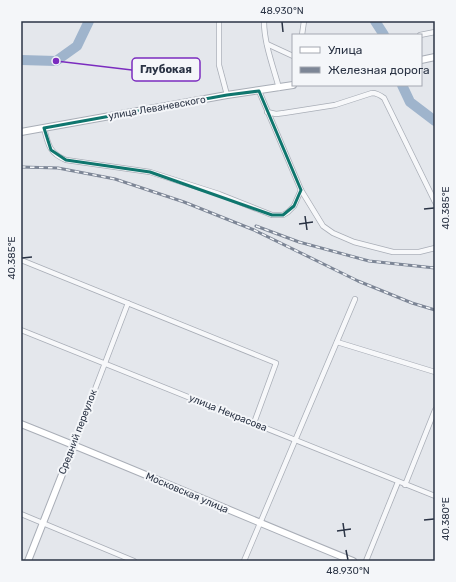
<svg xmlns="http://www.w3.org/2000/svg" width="456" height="582" font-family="Rubik,sans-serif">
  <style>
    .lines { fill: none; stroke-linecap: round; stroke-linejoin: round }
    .river { stroke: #9fb4cc; stroke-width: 10 }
    .street-casing { stroke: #a9aeb7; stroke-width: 6 }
    .secondary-casing { stroke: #a9aeb7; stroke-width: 8 }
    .street { stroke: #f7f8fa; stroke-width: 4.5 }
    .secondary { stroke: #fff; stroke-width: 6 }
    .rail-casing { stroke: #7d8696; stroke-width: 3 }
    .rail { stroke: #f4f6f9; stroke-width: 1.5; stroke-dasharray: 4.5; stroke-linecap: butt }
    .marked { fill: none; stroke: #0f766e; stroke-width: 3; stroke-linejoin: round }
    .ticks { fill: none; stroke: #2b3445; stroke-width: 1.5 }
    .labels { text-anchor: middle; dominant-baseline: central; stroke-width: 4; stroke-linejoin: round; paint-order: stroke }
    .street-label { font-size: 10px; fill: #2b3445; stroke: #f4f6f9 }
    .leader { fill: none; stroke: #7b2cbf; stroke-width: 1.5 }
    .callout-dot { fill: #7b2cbf; stroke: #f4f6f9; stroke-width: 1.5 }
    .callout { fill: #f4f6f9; stroke: #7b2cbf; stroke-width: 1.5 }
    .callout-label { font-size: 11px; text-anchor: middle; font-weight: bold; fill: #2b3445 }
    .neatline { fill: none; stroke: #2b3445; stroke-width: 1.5 }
    .ticks-label { font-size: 10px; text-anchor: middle; fill: #2b3445 }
  </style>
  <rect width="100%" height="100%" fill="#e4e7ec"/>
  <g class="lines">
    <g class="river">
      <path d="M 375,21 L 384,35"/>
      <path d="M 21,60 L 56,61 L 77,46 L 89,21"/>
      <path d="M 402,85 L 410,102 L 435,121"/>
    </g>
    <defs>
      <g id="street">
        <path d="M 219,21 L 219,65 L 227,95"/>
        <path d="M 264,21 C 264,43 273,66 279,88"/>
        <path d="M 302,35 L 304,21"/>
        <path d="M 420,35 L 435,32"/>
        <path d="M 267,44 L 293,56"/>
        <path d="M 259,91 L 301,190 L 323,226 L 333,233 L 354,242 L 393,252 L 419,252 L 435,248"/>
        <path d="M 267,112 L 276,114 L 284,113 L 335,105 L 372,93 C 377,93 380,95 384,98 L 435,202"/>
        <path d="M 44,128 C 48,144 49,153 66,160 L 150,172 L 219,194 L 272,215 L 283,215 L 288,212 L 294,206 L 301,190"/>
        <path d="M 21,260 L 276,363 L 254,423"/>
        <path d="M 21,330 L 435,496"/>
        <path d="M 337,342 L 435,372"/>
        <path d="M 74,444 L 128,303"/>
        <path d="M 405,485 L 435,410"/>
        <path d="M 21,514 L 134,561"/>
        <path d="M 244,561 L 355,299"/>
        <path d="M 366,561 L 398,482"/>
      </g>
      <g id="secondary">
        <path d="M 421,60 L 435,57"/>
        <path d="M 21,132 L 227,95 L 293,85"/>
        <path d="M 21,424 C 132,468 242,516 353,561"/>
        <path d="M 28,561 L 74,444"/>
      </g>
    </defs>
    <use href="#street" class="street-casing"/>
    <use href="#secondary" class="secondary-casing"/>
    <use href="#street" class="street"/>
    <use href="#secondary" class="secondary"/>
    <defs>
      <g id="rail">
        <path d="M 21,167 L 58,168 L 115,179 L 184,202 L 254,230 L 358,281 L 412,303 L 435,310"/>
        <path d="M 256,226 L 299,242 L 369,261 L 435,268"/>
      </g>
    </defs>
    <use href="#rail" class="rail-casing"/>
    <use href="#rail" class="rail"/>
  </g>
  <path class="marked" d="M 259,91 L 301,190 L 294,206 L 283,215 L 272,215 L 150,172 L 66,160 L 51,150 L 44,128 L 227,95 Z"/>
  <path class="ticks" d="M 282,22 L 283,32M 424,209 L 434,208M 305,216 L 307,230M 299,224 L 313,222M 22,258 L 32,257M 424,520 L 434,519M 343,523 L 345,537M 337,531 L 351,529M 346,550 L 348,560"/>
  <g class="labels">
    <g class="street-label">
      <text transform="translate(157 108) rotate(-10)">улица Леваневского</text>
      <text transform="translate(228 413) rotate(22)">улица Некрасова</text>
      <text transform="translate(78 432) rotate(-69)">Средний переулок</text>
      <text transform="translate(187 493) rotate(23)">Московская улица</text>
    </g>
  </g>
  <path class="leader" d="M56 61L132 70"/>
  <circle class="callout-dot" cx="56" cy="61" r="4"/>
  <rect class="callout" x="132" y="58" width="68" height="23" rx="4"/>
  <g class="callout-label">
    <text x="166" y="73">Глубокая</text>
  </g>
  <rect width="456" height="582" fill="none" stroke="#f4f6f9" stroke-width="44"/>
  <rect x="292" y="34" width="130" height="52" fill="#f4f6f9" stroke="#a4a8b1"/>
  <rect x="300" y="47" width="20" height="6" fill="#ffffff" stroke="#a4a8b1"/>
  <text x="328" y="54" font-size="12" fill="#2b3445">Улица</text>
  <rect x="300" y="67" width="20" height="6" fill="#7d8696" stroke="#a4a8b1"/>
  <text x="328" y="74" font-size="12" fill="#2b3445">Железная дорога</text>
  <rect x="22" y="22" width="412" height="538" class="neatline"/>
  <g class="ticks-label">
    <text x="282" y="14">48.930°N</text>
    <text transform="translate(445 208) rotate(-90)" y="4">40.385°E</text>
    <text transform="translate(11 258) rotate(-90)" y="4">40.385°E</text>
    <text transform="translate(445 519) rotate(-90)" y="4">40.380°E</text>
    <text x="348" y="574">48.930°N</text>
  </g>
</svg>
